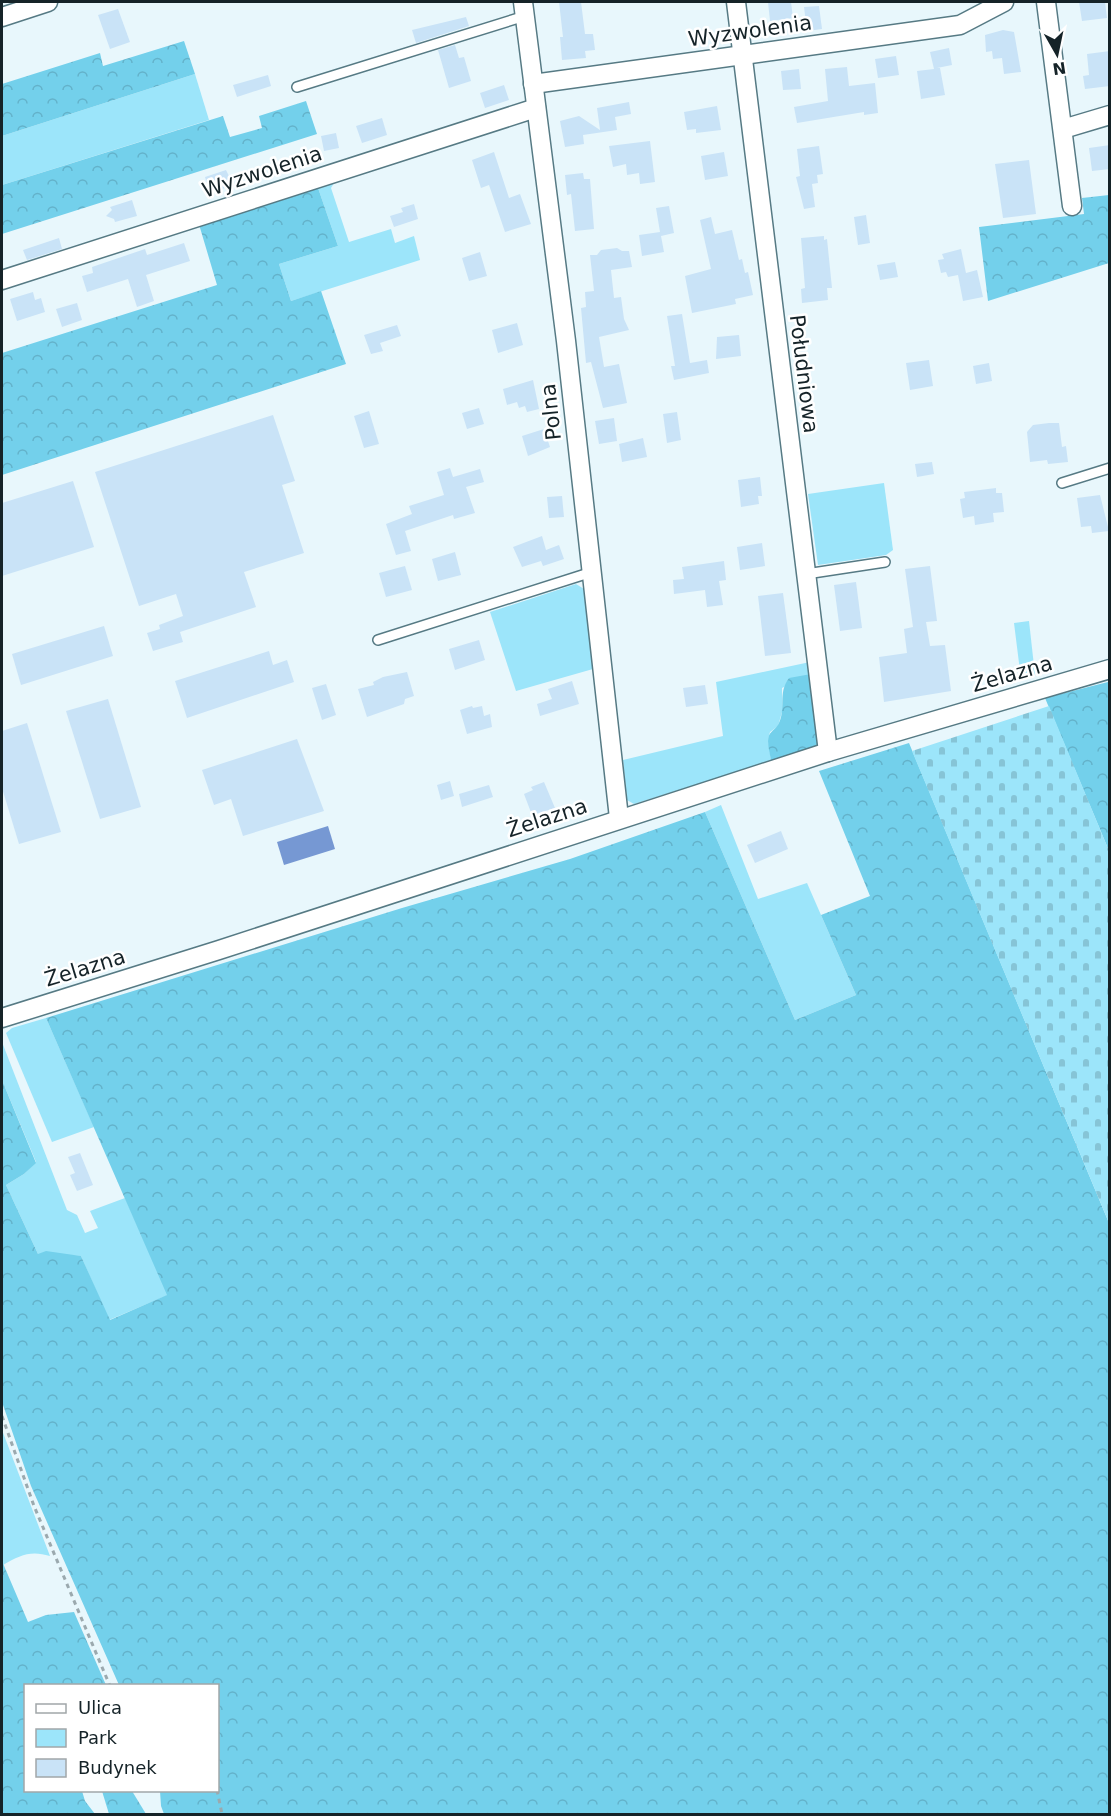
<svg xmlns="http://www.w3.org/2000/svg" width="1111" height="1816" font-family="'DejaVu Sans',sans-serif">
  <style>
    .green { fill: #9ce5fa }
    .forest { fill: url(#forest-crowns) }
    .cemetery { fill: url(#cemetery-stones) }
    .water { fill: #7698d3 }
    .building { fill: #c9e3f7 }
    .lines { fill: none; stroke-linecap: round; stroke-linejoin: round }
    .service-casing { stroke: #567a84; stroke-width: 12 }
    .minor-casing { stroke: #567a84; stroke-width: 21 }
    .path { stroke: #9ba9ae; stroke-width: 3; stroke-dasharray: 4.5 4.5; stroke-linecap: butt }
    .service { stroke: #fff; stroke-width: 9 }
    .minor { stroke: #fff; stroke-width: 18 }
    .labels { text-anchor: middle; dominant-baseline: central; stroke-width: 5; stroke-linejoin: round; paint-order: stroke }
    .street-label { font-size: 21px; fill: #152328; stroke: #fff }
  </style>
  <defs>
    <pattern id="forest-crowns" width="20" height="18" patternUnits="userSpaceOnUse" patternTransform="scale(1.5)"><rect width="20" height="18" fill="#73d0eb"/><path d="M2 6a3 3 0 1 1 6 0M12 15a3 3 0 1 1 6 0" fill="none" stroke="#63b2ca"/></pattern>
    <pattern id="cemetery-stones" width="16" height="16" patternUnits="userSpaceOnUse" patternTransform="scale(1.5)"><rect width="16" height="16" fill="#9ce5fa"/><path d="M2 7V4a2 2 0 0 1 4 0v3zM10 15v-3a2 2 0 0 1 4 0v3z" fill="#86c4d6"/></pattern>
  </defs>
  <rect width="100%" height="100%" fill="#e8f7fc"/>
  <g class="green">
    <path d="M 195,74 L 209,120 L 2,185 L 2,136 Z"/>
    <path d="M 337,178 L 331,188 L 349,242 L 391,229 L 395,243 L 414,236 L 420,260 L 291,301 L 279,264 L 338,246 L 317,185 Z"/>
    <path d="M 884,483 L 893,550 L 886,555 L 818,565 L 808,494 Z"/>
    <path d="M 576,584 L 584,589 L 593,669 L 516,691 L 490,612 Z"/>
    <path d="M 1029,621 L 1035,675 L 1021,679 L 1014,623 Z"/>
    <path d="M 810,662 L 811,674 L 782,688 L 782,712 L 778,726 L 770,732 L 768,740 L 771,761 L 634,804 L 627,800 L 623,760 L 723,736 L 716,682 Z"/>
    <path d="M 721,805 L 758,899 L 807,883 L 856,995 L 795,1020 L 705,812 Z"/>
    <path d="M 46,1018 L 94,1127 L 52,1142 L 6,1033 L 12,1028 Z"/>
    <path d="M 2,1042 L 67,1210 L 77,1215 L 85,1233 L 98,1228 L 90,1211 L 125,1198 L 168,1295 L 109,1320 L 81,1256 L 38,1254 L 6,1185 L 24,1174 L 36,1162 L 2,1080 Z"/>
    <path d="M 2,1430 L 50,1556 C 31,1550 20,1555 3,1565 Z"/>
  </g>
  <g class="forest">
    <path d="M 184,41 L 195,74 L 2,136 L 2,84 L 100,53 L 103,66 Z"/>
    <path d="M 306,101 L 317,134 L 2,234 L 2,185 L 223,116 L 230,137 L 262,128 L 259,116 Z"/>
    <path d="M 317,185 L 338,246 L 279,264 L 291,301 L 321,291 L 346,364 L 2,475 L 2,353 L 217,285 L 198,221 Z"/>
    <path d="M 1109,195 L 1109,263 L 988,301 L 979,227 L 1084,214 L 1082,198 Z"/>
    <path d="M 811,674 L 818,742 L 816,746 L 771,761 C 770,754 768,747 768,741 C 768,732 774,731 778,725 C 787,709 777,694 789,678 Z"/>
    <path d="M 1108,682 L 1109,684 L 1109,851 L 1045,698 Z"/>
    <path d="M 909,743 L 1109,1223 L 1109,1814 L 164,1814 L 161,1806 L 160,1791 L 218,1790 L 218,1686 L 119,1685 L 31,1486 L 2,1402 L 2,1080 L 36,1163 L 24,1174 L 6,1185 L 38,1254 L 46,1251 L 81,1256 L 110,1320 L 167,1295 L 46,1018 L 402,908 L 570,859 L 705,812 L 795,1020 L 856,995 L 821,915 L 870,896 L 819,771 Z"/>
    <path d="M 2,1561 L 28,1622 L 46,1615 L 74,1612 L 106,1685 L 26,1686 L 26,1790 L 82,1791 L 85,1801 L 95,1814 L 2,1814 Z"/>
    <path d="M 102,1791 L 132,1791 L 146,1814 L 109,1814 Z"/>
  </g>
  <path class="cemetery" d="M 1049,706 L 1109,851 L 1109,1223 L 912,751 Z"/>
  <path class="water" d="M 328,826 L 335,849 L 284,865 L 277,842 Z"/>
  <g class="building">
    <path d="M 559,2 L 581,2 L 585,34 L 593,34 L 595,50 L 585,51 L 586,58 L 562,60 L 560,37 L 563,37 Z"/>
    <path d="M 768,2 L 791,2 L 793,18 L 770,21 Z"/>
    <path d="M 1079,2 L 1105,2 L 1107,18 L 1082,21 Z"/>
    <path d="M 819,6 L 822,29 L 807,31 L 804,7 Z"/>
    <path d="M 118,9 L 130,42 L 110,49 L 98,15 Z"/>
    <path d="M 466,17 L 469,26 L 416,43 L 412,30 Z"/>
    <path d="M 1003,30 L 1014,32 L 1021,72 L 1004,74 L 1002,58 L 993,59 L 992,51 L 986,52 L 985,35 Z"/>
    <path d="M 455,45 L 459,58 L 464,57 L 471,81 L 449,88 L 438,50 Z"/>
    <path d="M 949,48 L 952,65 L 937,68 L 940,68 L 945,95 L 921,99 L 917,71 L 934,69 L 930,52 Z"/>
    <path d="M 1110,51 L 1110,86 L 1085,89 L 1083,76 L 1089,75 L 1087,54 Z"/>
    <path d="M 896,56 L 899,75 L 878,78 L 875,59 Z"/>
    <path d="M 847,67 L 849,86 L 875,83 L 878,113 L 864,115 L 864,112 L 797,123 L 794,107 L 828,101 L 825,69 Z"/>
    <path d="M 799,69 L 801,89 L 783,90 L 781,71 Z"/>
    <path d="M 268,75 L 271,86 L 237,97 L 233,85 Z"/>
    <path d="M 504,85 L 509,100 L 485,108 L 480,93 Z"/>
    <path d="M 629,102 L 631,114 L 615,117 L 617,130 L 583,135 L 584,144 L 565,147 L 560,121 L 579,116 L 600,130 L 597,108 Z"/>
    <path d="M 717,106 L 721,130 L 696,133 L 696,129 L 687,130 L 684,112 Z"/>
    <path d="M 382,118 L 387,135 L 362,143 L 356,126 Z"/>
    <path d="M 336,133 L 339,148 L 324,151 L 321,136 Z"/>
    <path d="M 650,141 L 655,182 L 640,184 L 639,173 L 627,175 L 626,164 L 613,167 L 609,146 Z"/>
    <path d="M 1110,145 L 1110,169 L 1092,171 L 1089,148 Z"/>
    <path d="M 819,146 L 823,174 L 817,175 L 818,183 L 812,184 L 815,207 L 804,209 L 796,177 L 800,176 L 797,149 Z"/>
    <path d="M 494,152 L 509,198 L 520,194 L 531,224 L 505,232 L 489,185 L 481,188 L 472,160 Z"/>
    <path d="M 724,152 L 728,176 L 705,180 L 701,156 Z"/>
    <path d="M 1029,160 L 1036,214 L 1003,218 L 995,164 Z"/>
    <path d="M 226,170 L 231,180 L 231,186 L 210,193 L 205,177 Z"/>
    <path d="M 583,173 L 584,179 L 590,179 L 594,229 L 575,231 L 571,194 L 567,195 L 565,175 Z"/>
    <path d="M 132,200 L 137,216 L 115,222 L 114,219 L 106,216 L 112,210 L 110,207 Z"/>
    <path d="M 414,204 L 418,219 L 394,227 L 390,216 L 403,212 L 401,208 Z"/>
    <path d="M 669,206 L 674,233 L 661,236 L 664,252 L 642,256 L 639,235 L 660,232 L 656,208 Z"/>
    <path d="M 866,215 L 870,243 L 858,245 L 854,217 Z"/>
    <path d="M 711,217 L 715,234 L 732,230 L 739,260 L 742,259 L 745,273 L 748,272 L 753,295 L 735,299 L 736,304 L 692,313 L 685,276 L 711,269 L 700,220 Z"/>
    <path d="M 824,236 L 824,240 L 827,239 L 832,288 L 827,288 L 828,300 L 802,303 L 801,289 L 805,288 L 801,238 Z"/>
    <path d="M 59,238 L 62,249 L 27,260 L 23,250 Z"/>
    <path d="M 184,243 L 190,261 L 146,275 L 154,301 L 137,307 L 128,279 L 87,292 L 82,276 L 93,273 L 92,267 L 145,249 L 147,255 Z"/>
    <path d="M 617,248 L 622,251 L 629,251 L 632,267 L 611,270 L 614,298 L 621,297 L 624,319 L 629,330 L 599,337 L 604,367 L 619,364 L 627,403 L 603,408 L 591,362 L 586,363 L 581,308 L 586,307 L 585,292 L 594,291 L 590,255 L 597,255 L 601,250 Z"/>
    <path d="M 961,249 L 966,273 L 977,270 L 983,297 L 963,301 L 958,275 L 948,277 L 946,272 L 941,273 L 938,260 L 944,259 L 942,254 Z"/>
    <path d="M 480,252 L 487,276 L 469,281 L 462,258 Z"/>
    <path d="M 895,262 L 898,277 L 880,280 L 877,265 Z"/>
    <path d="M 33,292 L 35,300 L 41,298 L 45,312 L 17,321 L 10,299 Z"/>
    <path d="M 77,303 L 82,320 L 62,327 L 56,309 Z"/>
    <path d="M 682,314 L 690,363 L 707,360 L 709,373 L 674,380 L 671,366 L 675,366 L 667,316 Z"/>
    <path d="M 517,323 L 523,345 L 498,353 L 492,330 Z"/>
    <path d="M 397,325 L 401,336 L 380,343 L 383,351 L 371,354 L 364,335 Z"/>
    <path d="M 739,335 L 741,356 L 716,359 L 717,337 Z"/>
    <path d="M 929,360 L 933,386 L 910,390 L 906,363 Z"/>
    <path d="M 989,363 L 992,381 L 976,384 L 973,366 Z"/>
    <path d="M 533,380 L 539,409 L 527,412 L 525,406 L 519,408 L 517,402 L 507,405 L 503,389 Z"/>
    <path d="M 479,408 L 484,424 L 467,429 L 462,413 Z"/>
    <path d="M 369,411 L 379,444 L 364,448 L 354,416 Z"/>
    <path d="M 677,412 L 681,440 L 667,443 L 663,414 Z"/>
    <path d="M 273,415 L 295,481 L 282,485 L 304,553 L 244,572 L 256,607 L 180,632 L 183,642 L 153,651 L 147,633 L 160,629 L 159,625 L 183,616 L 176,594 L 139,606 L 95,472 Z"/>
    <path d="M 614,418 L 617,441 L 599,444 L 595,421 Z"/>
    <path d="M 1049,423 L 1059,423 L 1062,447 L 1066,446 L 1068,462 L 1048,464 L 1047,460 L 1030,462 L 1027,432 L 1033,425 Z"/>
    <path d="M 544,429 L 550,447 L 528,456 L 522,436 Z"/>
    <path d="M 643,438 L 647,457 L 622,462 L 619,444 Z"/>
    <path d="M 932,462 L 934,474 L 917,477 L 915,464 Z"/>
    <path d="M 450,468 L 453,477 L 480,469 L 484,482 L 466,487 L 475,513 L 454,519 L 453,515 L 405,531 L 411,551 L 396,555 L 386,524 L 412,514 L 409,506 L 444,495 L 437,472 Z"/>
    <path d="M 760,477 L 762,496 L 758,496 L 759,504 L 741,507 L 738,480 Z"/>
    <path d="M 73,481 L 94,547 L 2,576 L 2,503 Z"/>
    <path d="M 996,488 L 996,493 L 1002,493 L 1004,512 L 993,513 L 994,522 L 975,525 L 974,516 L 963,518 L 960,499 L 965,498 L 964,492 Z"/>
    <path d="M 1100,495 L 1109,531 L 1092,533 L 1091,526 L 1081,527 L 1077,498 Z"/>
    <path d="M 562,496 L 564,517 L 549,518 L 547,497 Z"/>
    <path d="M 542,536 L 546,550 L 559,545 L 564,559 L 543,566 L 541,561 L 522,567 L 513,547 Z"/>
    <path d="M 762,543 L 765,566 L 740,570 L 737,547 Z"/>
    <path d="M 455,552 L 461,575 L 438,581 L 432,559 Z"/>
    <path d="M 724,561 L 726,580 L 719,581 L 723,605 L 707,607 L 705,590 L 674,594 L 673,580 L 684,579 L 682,567 Z"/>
    <path d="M 405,566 L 412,590 L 386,597 L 379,573 Z"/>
    <path d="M 930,566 L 937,621 L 926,622 L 930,646 L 945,645 L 951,691 L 884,702 L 879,657 L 907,653 L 904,629 L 913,627 L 905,569 Z"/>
    <path d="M 856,582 L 862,628 L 840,631 L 834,585 Z"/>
    <path d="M 783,593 L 791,653 L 765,656 L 758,596 Z"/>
    <path d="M 104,626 L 113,656 L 21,685 L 12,654 Z"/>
    <path d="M 479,640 L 485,660 L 455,670 L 449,649 Z"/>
    <path d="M 269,651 L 273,665 L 287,660 L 294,682 L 187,718 L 175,681 Z"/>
    <path d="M 407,672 L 414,696 L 405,699 L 404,704 L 367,717 L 358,689 L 374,685 L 373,682 L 383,677 Z"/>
    <path d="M 572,681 L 579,704 L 540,716 L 537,704 L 552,699 L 548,689 Z"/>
    <path d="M 326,684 L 336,715 L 322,720 L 312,688 Z"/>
    <path d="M 705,685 L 708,704 L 686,707 L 683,688 Z"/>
    <path d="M 108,699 L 141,807 L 100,819 L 66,711 Z"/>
    <path d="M 472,706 L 473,708 L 482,706 L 484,716 L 490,714 L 492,727 L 467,734 L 460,710 Z"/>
    <path d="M 27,723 L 61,832 L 19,844 L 2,788 L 2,731 Z"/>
    <path d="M 297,739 L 324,811 L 243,836 L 231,799 L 214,805 L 202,770 Z"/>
    <path d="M 450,781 L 454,796 L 441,800 L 437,785 Z"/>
    <path d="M 544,782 L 555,808 L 532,815 L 524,794 L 533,790 L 531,787 Z"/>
    <path d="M 489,785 L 493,797 L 462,807 L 459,794 Z"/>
    <path d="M 781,831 L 788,849 L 755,863 L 747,845 Z"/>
    <path d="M 80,1153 L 93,1185 L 77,1191 L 70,1175 L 75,1173 L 68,1157 Z"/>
  </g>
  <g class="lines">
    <defs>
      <g id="service">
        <path d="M 297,87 L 525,16"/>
        <path d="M 1062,483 L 1110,468"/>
        <path d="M 806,574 L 885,562"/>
        <path d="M 378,640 L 592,572"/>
      </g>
      <g id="minor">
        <path d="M 523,2 L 566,341 L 619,818"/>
        <path d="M 736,2 L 828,752"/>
        <path d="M 1046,2 L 1072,206"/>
        <path d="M 2,17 L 48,2"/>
        <path d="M 533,84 L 960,25 L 1004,2"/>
        <path d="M 1063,129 L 1110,115"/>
        <path d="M 2,280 L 536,108"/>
        <path d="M 2,1018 L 219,950 L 828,752 L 1110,669"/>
      </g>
    </defs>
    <use href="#service" class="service-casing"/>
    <use href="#minor" class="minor-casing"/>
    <g class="path">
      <path d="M 2,1416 L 34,1506 L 110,1686"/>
      <path d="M 217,1790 L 222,1814"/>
    </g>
    <use href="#service" class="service"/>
    <use href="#minor" class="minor"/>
  </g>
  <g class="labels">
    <g class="street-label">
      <text transform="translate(750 31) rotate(-8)">Wyzwolenia</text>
      <text transform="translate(262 172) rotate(-18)">Wyzwolenia</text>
      <text transform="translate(804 374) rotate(83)">Południowa</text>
      <text transform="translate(551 412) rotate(-96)">Polna</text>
      <text transform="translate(1012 674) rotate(-16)">Żelazna</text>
      <text transform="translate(547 818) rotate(-18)">Żelazna</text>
      <text transform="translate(85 968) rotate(-17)">Żelazna</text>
    </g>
  </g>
  <rect width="1111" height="1816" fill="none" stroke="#152328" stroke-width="6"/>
  <rect x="24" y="1684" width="195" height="108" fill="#ffffff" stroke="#a1a7a9" stroke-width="1.5"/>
  <rect x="36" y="1704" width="30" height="9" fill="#ffffff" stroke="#a1a7a9" stroke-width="1.5"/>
  <text x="78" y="1714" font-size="18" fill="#152328">Ulica</text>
  <rect x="36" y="1729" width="30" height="18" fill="#9ce5fa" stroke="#a1a7a9" stroke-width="1.5"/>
  <text x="78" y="1744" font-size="18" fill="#152328">Park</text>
  <rect x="36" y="1759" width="30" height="18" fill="#c9e3f7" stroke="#a1a7a9" stroke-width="1.5"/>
  <text x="78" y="1774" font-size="18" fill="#152328">Budynek</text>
  <g transform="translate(1057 54) rotate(171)" stroke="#ffffff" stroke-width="4.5" paint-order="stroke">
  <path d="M0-4.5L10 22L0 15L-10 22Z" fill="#152328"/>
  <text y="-9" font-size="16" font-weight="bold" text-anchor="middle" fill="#152328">N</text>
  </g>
</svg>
